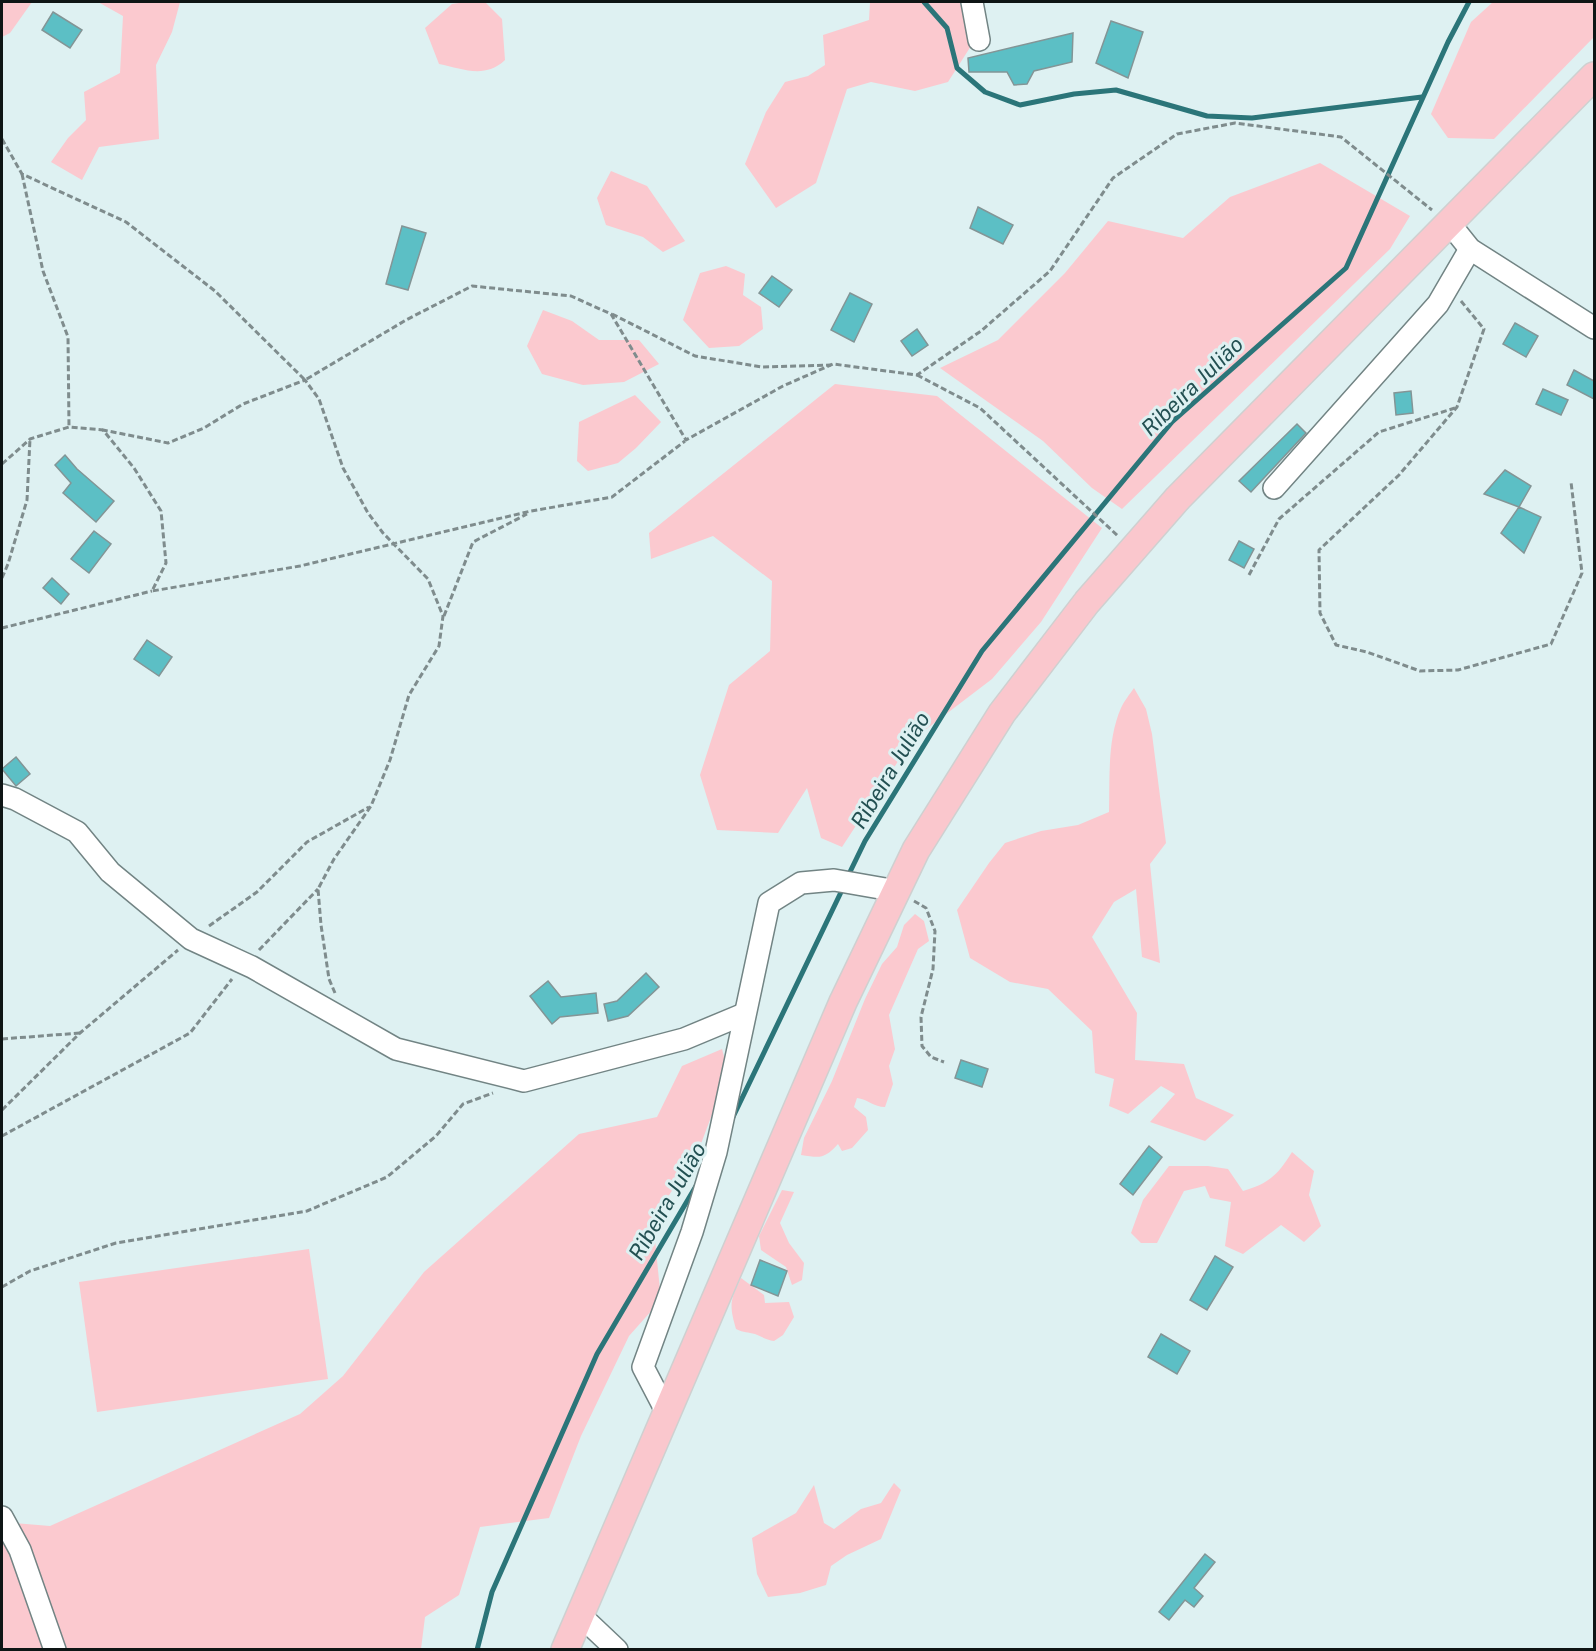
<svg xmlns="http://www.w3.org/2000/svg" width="1596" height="1651" font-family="'Public Sans',sans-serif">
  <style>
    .green { fill: #fbc9cf }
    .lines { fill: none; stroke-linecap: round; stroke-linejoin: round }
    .stream { stroke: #2b7579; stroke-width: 5 }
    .building { fill: #5cbfc5; stroke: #839596; stroke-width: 1.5 }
    .minor-casing { stroke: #728484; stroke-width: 24 }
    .major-casing { stroke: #cfd0d0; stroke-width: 30 }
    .path { stroke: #7f8c8d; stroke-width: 3; stroke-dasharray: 6 3; stroke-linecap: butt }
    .minor { stroke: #fff; stroke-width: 21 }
    .major { stroke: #fac7cd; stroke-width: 27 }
    .labels { text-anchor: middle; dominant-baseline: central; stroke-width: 6; stroke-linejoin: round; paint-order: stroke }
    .water-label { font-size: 22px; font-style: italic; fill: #235052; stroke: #def1f2 }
  </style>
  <rect width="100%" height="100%" fill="#def1f2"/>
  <g class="green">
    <path d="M 2,2 L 32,2 L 10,33 L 2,37 Z"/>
    <path d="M 98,2 L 180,2 L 172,32 L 156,65 L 159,139 L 99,147 L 82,180 L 51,162 L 68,138 L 86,120 L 84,92 L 120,73 L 123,16 Z"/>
    <path d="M 466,2 L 485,2 L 502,19 L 505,60 C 485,79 463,69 439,64 L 425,28 L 452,4 Z"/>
    <path d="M 870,2 L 960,2 L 971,46 L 948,82 L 915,91 L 871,82 L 847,89 L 816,183 L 776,208 L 745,164 L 766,112 L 785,82 L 808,76 L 825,65 L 823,35 L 869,20 Z"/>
    <path d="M 1493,2 L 1594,2 L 1594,37 L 1494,139 L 1448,138 L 1431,114 L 1471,22 Z"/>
    <path d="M 1320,163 L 1410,216 L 1390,249 L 1122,509 L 1092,488 L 1043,441 L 940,368 L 998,340 L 1065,273 L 1108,221 L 1183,238 L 1230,197 Z"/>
    <path d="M 611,171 L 647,186 L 685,241 L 663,252 L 643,237 L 606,225 L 597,198 Z"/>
    <path d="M 726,266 L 745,274 L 743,295 L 761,307 L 763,329 L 739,346 L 709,348 L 683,320 L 700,273 Z"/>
    <path d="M 543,310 L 572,321 L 599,340 L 639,340 L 659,364 L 624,382 L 583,385 L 542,374 L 527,346 Z"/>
    <path d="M 835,384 L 937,396 L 1102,528 L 1041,622 L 992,679 L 912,740 L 842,847 L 821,838 L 807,788 L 778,833 L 717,830 L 700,775 L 729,685 L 770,651 L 772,581 L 713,536 L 651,559 L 649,533 Z"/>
    <path d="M 635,395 L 661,422 L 636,448 L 618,463 L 588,471 L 577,461 L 579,422 Z"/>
    <path d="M 1134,688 L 1146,709 L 1152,734 L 1166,843 L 1150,864 L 1160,963 L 1142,957 L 1136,889 L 1114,902 L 1092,937 L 1137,1013 L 1135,1060 L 1184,1064 L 1196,1098 L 1234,1115 L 1205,1141 L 1150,1122 L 1175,1094 L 1161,1086 L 1128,1114 L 1109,1106 L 1114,1079 L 1095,1073 L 1092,1031 L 1048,989 L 1010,982 L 970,958 L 957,910 L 989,863 L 1005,843 L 1041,831 L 1078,825 L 1109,812 C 1110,778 1107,740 1121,708 C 1124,701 1130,694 1134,688 Z"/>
    <path d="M 915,914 L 924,921 L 929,941 L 918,949 L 889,1015 L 895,1049 L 889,1066 L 893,1084 L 885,1107 C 874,1107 867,1099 857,1098 L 854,1107 L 866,1117 L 868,1130 L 852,1148 L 842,1151 L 838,1144 C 824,1159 821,1158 801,1155 L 804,1138 L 832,1081 L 865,999 L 882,964 L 897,947 L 904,925 Z"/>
    <path d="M 722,1049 L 728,1072 L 699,1149 L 653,1220 L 661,1300 L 629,1336 L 581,1436 L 549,1518 L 480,1527 L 459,1595 L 425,1617 L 421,1649 L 2,1649 L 2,1522 L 50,1526 L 300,1414 L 343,1376 L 424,1272 L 579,1134 L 657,1117 L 682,1066 Z"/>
    <path d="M 1292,1152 L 1314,1171 L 1309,1195 L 1321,1226 L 1304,1242 L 1281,1225 L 1243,1254 L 1225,1246 L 1231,1202 L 1210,1198 L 1205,1186 L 1184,1191 L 1157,1243 L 1141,1243 L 1131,1233 L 1143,1200 L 1169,1166 L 1208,1166 L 1228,1169 L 1243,1191 C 1269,1183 1278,1175 1292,1152 Z"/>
    <path d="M 782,1190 L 794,1192 L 780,1223 L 789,1243 L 804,1263 L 802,1280 L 792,1285 L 786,1267 L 761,1250 L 759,1236 Z"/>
    <path d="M 309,1249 L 328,1379 L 97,1412 L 79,1282 Z"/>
    <path d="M 741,1278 L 764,1295 L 765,1303 L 789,1302 L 794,1317 L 783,1335 L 774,1341 C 767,1340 762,1337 755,1334 C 748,1332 744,1333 736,1329 C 729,1305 730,1300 741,1278 Z"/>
    <path d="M 894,1483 L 901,1490 L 881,1539 L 847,1555 L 831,1566 L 826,1585 L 800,1593 L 768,1597 L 757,1574 L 752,1538 L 796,1513 L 814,1485 L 824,1523 L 834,1529 L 861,1509 L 881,1503 Z"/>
  </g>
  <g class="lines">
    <g class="stream">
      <path d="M 924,2 L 947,28 L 957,68 L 985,92 L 1020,105 L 1074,94 L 1116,90 L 1207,116 L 1252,118 L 1422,97"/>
      <path d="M 848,876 L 865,841 L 982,651 L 1172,422 L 1346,268 L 1448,42 L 1469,2"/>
      <path d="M 733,1117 L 843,888"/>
      <path d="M 477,1650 L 492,1592 L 597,1354 L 696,1186"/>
    </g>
  </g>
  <g class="building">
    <path d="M 53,12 L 82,30 L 70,48 L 42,30 Z"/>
    <path d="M 1111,21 L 1143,32 L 1128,78 L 1096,63 Z"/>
    <path d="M 1073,33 L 1072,62 L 1034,71 L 1027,84 L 1014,85 L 1007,72 L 969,72 L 968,58 Z"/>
    <path d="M 978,207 L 1013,225 L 1003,244 L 970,228 Z"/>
    <path d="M 402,226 L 426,233 L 408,290 L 386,284 Z"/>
    <path d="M 772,276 L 792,290 L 779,307 L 759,293 Z"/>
    <path d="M 850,293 L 872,304 L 854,342 L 831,330 Z"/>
    <path d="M 1515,323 L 1538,336 L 1526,357 L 1503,344 Z"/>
    <path d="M 917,329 L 928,345 L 912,356 L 901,341 Z"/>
    <path d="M 1574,370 L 1594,381 L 1594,399 L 1567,385 Z"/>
    <path d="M 1543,389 L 1568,400 L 1561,415 L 1536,404 Z"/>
    <path d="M 1411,391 L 1413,413 L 1396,415 L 1394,393 Z"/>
    <path d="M 1297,424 L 1306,433 L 1251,492 L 1239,481 Z"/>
    <path d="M 65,455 L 77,469 L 114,501 L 96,522 L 63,493 L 71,483 L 55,465 Z"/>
    <path d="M 1505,470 L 1531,486 L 1519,507 L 1484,494 Z"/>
    <path d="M 1519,507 L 1541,517 L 1524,553 L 1501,533 Z"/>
    <path d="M 94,531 L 111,544 L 89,573 L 71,559 Z"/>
    <path d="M 1239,541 L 1254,549 L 1244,568 L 1229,560 Z"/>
    <path d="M 52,578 L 69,594 L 61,604 L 43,588 Z"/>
    <path d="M 147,640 L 172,657 L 159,676 L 134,659 Z"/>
    <path d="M 16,757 L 30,774 L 16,786 L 2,769 Z"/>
    <path d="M 646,973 L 659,987 L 628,1016 L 608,1021 L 604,1004 L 617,1001 Z"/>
    <path d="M 548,981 L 561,997 L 596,993 L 598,1013 L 560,1017 L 552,1024 L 530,996 Z"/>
    <path d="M 961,1060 L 988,1069 L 982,1087 L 955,1078 Z"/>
    <path d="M 1149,1146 L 1162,1157 L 1133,1195 L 1120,1184 Z"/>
    <path d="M 1215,1256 L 1233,1267 L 1207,1310 L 1190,1300 Z"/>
    <path d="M 760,1260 L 787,1271 L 778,1296 L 751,1285 Z"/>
    <path d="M 1161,1334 L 1190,1351 L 1177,1374 L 1148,1357 Z"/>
    <path d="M 1205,1554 L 1215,1562 L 1194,1588 L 1203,1596 L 1194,1607 L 1185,1600 L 1169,1620 L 1159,1612 Z"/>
  </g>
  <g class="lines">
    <defs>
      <g id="minor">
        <path d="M 972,2 L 979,40"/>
        <path d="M 1450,224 L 1470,249 L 1594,328"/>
        <path d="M 1274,488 L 1438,304 L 1470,249"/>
        <path d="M 2,795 L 15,799 L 77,832 L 110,872 L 191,939 L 252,967 L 396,1049 L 524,1081 L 684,1039 L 744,1014"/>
        <path d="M 667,1413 L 643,1367 L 692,1232 L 716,1152 L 769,903 L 801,883 L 834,880 L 897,891"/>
        <path d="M 2,1517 L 20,1550 L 55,1650"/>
        <path d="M 580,1615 L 617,1650"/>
      </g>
      <path id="major" d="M 565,1650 L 843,1002 L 916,850 L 1002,713 L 1087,602 L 1178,498 L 1594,76"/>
    </defs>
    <use href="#minor" class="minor-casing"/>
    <use href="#major" class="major-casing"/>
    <g class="path">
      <path d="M 2,139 L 22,174 L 126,222 L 215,291 L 305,380 L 406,320 L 472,286 L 571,296 L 611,314 L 686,440 L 783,386 L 833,364 L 917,375 L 981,331 L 1050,271 L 1113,178 L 1177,134 L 1235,123 L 1341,137 L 1432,210"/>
      <path d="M 22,174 L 43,271 L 68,337 L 69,427"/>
      <path d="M 1461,301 L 1484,329 L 1457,407 L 1399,475 L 1319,550 L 1320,613 L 1336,645 L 1367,652 L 1420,671 L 1458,670 L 1551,644 L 1582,573 L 1571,482"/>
      <path d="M 612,314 L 695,356 L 762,367 L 831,365"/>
      <path d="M 917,375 L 980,408 L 1118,536"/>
      <path d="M 2,464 L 30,439 L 69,427 L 103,430"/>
      <path d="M 1249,575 L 1279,519 L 1379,432 L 1455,408"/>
      <path d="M 2,578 L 8,564 L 27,500 L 30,439"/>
      <path d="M 444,616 L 473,542 L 527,514"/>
      <path d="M 2,628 L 152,591"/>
      <path d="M 914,901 L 926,908 L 935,931 L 933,969 L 921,1017 L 922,1046 L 931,1057 L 944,1062"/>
      <path d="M 209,926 L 257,892 L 307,842 L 369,807"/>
      <path d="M 259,950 L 318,889"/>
      <path d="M 335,993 L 329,979 L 321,925 L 318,889 L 334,859 L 371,806 L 390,760 L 409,695 L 439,646 L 443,616 L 428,579 L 383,533 L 368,513 L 343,468 L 319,399 L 305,380 L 243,404 L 204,428 L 168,443 L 103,430 L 134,468 L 161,511 L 166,563 L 152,591 L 300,566 L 531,511 L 612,497 L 685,441"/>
      <path d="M 2,1039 L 80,1033"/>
      <path d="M 2,1110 L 80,1033 L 178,950"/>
      <path d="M 2,1136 L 190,1033 L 232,979"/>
      <path d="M 2,1287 L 30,1271 L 116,1243 L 307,1211 L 387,1177 L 436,1136 L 463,1104 L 493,1093"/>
    </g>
    <use href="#minor" class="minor"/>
    <use href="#major" class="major"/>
  </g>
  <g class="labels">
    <g class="water-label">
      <text transform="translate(1192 386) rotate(-44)">Ribeira Julião</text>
      <text transform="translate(890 770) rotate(-59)">Ribeira Julião</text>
      <text transform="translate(667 1201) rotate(-60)">Ribeira Julião</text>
    </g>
  </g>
  <rect width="1596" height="1651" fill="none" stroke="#0e1515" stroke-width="6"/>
</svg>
